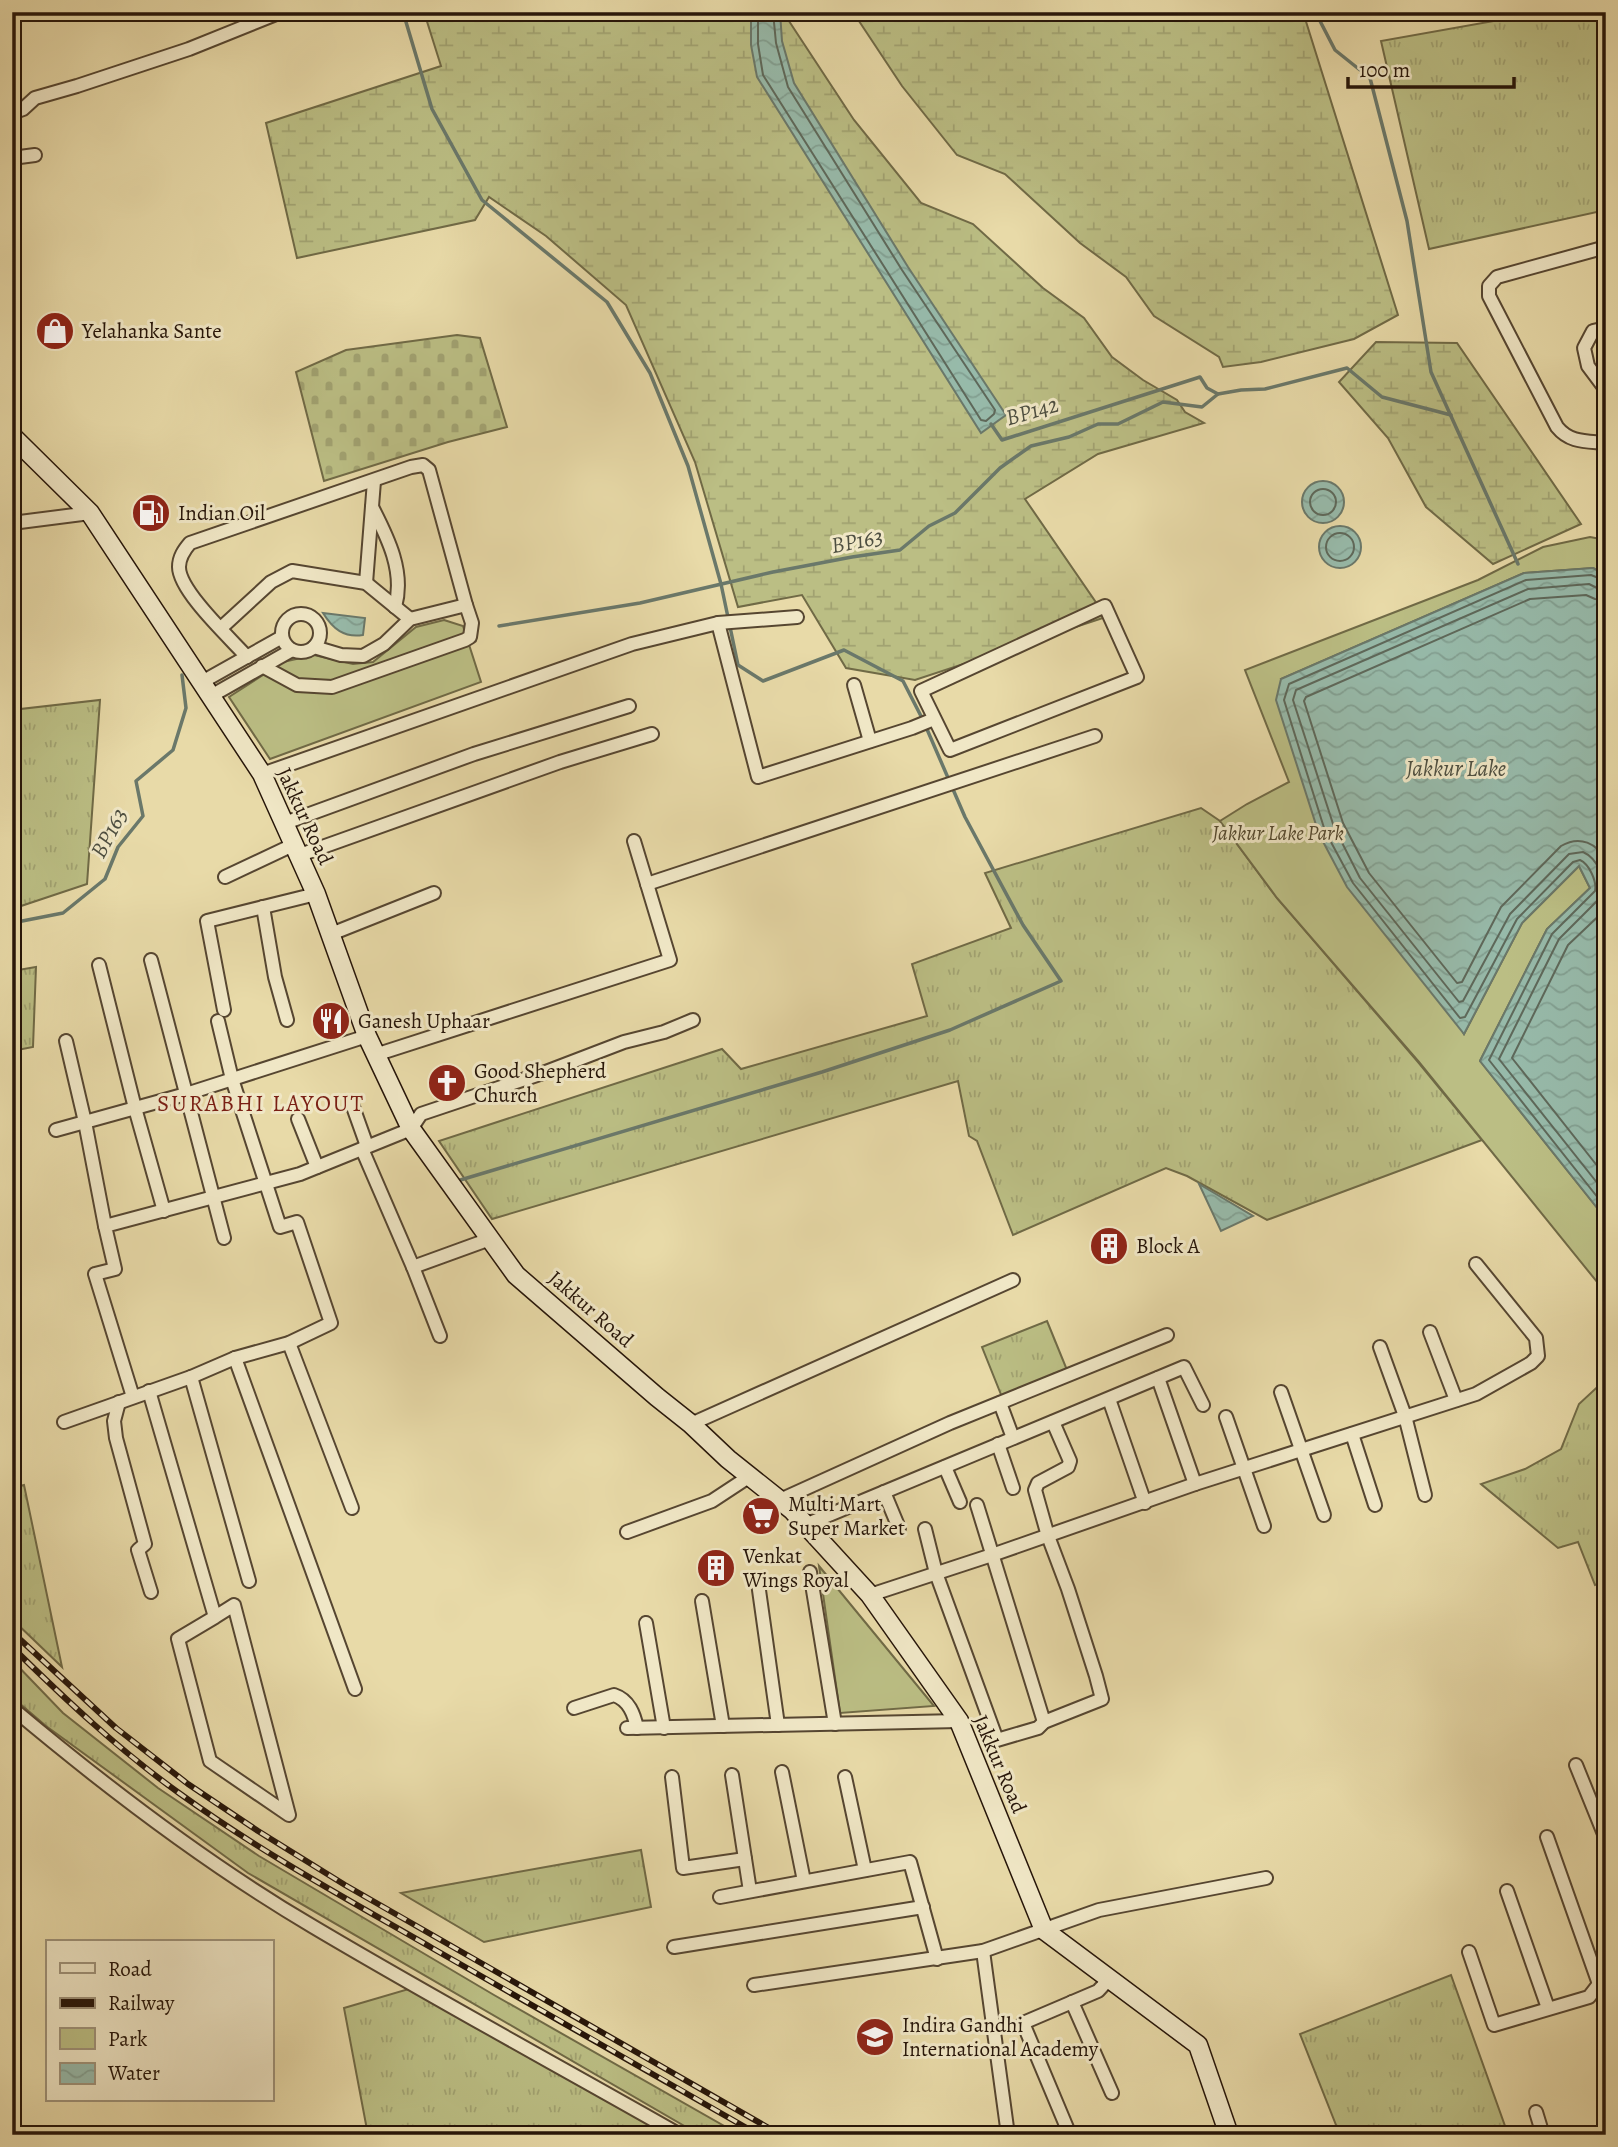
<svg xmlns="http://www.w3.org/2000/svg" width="1618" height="2147" font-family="Alegreya,serif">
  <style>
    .grass { fill: url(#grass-tufts); stroke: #706a46; stroke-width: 2 }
    .wetland { fill: url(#wetland-marsh); stroke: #706a46; stroke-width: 2 }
    .cemetery { fill: url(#cemetery-stones); stroke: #706a46; stroke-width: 2 }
    .park { fill: #bbbe84; stroke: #706a46; stroke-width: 2 }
    .water { fill: url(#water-waves); stroke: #6a786a; stroke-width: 2 }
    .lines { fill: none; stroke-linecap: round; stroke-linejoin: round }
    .shore { stroke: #5e685a; stroke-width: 2 }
    .stream { stroke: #6a786a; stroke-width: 3.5 }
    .street-casing { stroke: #564631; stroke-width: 16 }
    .secondary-casing { stroke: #261509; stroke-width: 21 }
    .street { stroke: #f0e7c6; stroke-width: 12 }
    .secondary { stroke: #f0e7c6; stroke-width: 18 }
    .rail-casing { stroke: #261509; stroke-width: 6 }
    .rail { stroke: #f0e7c6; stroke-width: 3.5; stroke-dasharray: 10; stroke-linecap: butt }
    .labels { text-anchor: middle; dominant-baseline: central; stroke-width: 6; stroke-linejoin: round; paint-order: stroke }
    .poi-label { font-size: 21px; fill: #261509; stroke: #f0e7c6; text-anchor: start }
    .street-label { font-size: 21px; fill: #261509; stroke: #f0e7c6 }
    .park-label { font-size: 21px; font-style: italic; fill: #53482e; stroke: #f0e7c6 }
    .water-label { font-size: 23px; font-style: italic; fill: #4e4f41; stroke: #f0e7c6 }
    .neighbourhood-label { font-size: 23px; letter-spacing: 2px; fill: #7a1f14; stroke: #f0e7c6 }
  </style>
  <defs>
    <pattern id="grass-tufts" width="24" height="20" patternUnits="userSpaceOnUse" patternTransform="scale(1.75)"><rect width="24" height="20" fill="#bbbe84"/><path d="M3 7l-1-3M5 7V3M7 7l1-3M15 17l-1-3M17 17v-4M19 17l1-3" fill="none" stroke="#a1a271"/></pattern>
    <pattern id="wetland-marsh" width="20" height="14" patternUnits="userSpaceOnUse" patternTransform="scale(1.75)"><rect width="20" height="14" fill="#bbbe84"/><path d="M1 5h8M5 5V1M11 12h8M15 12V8" fill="none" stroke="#a1a271"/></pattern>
    <pattern id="cemetery-stones" width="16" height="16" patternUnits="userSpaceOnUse" patternTransform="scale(1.75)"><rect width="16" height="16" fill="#bbbe84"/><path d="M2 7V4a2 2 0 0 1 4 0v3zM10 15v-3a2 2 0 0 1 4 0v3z" fill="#a1a271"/></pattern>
    <pattern id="water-waves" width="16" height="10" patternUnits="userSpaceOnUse" patternTransform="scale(1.75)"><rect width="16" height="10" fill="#97baaa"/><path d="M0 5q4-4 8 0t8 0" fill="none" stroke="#829f91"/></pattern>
  </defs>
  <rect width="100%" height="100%" fill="#e8daa8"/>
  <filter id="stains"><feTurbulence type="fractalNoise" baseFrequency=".00286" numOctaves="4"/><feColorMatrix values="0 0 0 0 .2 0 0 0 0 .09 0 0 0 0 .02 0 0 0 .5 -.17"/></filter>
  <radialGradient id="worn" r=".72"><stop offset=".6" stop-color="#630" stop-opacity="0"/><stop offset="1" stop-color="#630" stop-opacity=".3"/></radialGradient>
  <g class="grass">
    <path d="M 1544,12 L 1606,12 L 1606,210 L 1429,249 L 1381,41 Z"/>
    <path d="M 100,700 L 87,884 L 12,909 L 12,710 Z"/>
    <path d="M 1201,808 L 1220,821 L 1277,898 L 1418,1062 L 1482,1140 L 1267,1220 L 1187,1176 L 1166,1168 L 1013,1235 L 977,1141 L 969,1136 L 958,1081 L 492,1219 L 439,1141 L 722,1049 L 741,1069 L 927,1016 L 912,964 L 1011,928 L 985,873 Z"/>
    <path d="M 36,967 L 33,1047 L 12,1051 L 12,971 Z"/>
    <path d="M 1047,1321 L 1067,1370 L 1002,1397 L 982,1347 Z"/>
    <path d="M 1606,1379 L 1606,1581 L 1595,1585 L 1578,1542 L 1558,1548 L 1481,1484 L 1525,1469 L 1561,1449 L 1579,1404 Z"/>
    <path d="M 24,1485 L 62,1667 L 12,1619 L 12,1488 Z"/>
    <path d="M 12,1660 L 63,1713 L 158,1788 L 259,1856 L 494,1995 L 740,2135 L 700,2135 L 248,1873 L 46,1726 L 12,1697 Z"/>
    <path d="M 641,1850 L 651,1907 L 484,1942 L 401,1893 Z"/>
    <path d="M 1451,1975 L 1505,2126 L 1484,2135 L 1340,2135 L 1300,2034 Z"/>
    <path d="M 412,1988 L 669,2135 L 368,2135 L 344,2008 Z"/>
  </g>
  <g class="wetland">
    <path d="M 424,12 L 783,12 L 854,120 L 921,203 L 973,224 L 1043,288 L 1084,318 L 1112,357 L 1143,380 L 1177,400 L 1185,412 L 1204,423 L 1098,454 L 1025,499 L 1106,617 L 915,680 L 846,668 L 802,595 L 738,607 L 695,462 L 626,305 L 546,236 L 489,197 L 475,220 L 297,258 L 266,123 L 441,66 Z"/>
    <path d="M 853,12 L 1303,12 L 1398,315 L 1354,339 L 1261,362 L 1223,367 L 1219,357 L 1154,316 L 1126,277 L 1080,243 L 1005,174 L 957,155 L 902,86 Z"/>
    <path d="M 1376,342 L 1457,343 L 1581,524 L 1493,564 L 1426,507 L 1388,438 L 1339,382 Z"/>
  </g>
  <path class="cemetery" d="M 457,335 L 480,338 L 507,427 L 448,442 L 324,481 L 296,372 L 346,350 Z"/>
  <g class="park">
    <path d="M 1590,537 L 1606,540 L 1606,575 L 1593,568 L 1524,573 L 1281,679 L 1464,1034 L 1522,923 L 1579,866 L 1590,888 L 1547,929 L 1480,1061 L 1606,1219 L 1606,1293 L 1419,1062 L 1277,898 L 1220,821 L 1247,804 L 1289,782 L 1245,670 L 1478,580 L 1543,547 Z"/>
    <path d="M 444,620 L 463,626 L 481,682 L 270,759 L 229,697 L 283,662 L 314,655 L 353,664 L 373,662 L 416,627 Z"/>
    <path d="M 819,1566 L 934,1706 L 840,1713 Z"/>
  </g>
  <g class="water">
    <path d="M 751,12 L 780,12 L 782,41 L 794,83 L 908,267 L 1006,415 L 981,433 L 757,77 L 751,45 Z"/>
    <circle cx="1323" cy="502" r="21"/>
    <circle cx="1340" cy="547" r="21"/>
    <path d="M 1593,568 L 1606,575 L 1606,1219 L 1480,1061 L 1547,929 L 1590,888 L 1579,866 L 1522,923 L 1464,1034 L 1347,887 L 1319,834 L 1276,700 L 1281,679 L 1524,573 Z"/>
    <path d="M 323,613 L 365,618 L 363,635 C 344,638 333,629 323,613 Z"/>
    <path d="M 1199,1184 L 1253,1216 L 1221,1231 Z"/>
  </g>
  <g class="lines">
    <g class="shore">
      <path d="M 758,12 L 758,44 L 763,75 L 981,420 L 986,421 L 994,414 L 995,410 L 902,270 L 788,87 L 776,43 L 773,12"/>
      <circle cx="1323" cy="502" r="13"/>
      <circle cx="1340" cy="547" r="14"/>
      <path d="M 1606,581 L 1591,575 L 1526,580 L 1289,684 L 1284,700 L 1325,831 L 1353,883 L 1460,1018 L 1465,1017 L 1517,919 L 1573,862 L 1580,860 C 1589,864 1597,881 1595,891 L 1552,934 L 1489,1060 L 1606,1208"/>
      <path d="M 1606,590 L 1599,589 L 1589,584 L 1528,589 L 1296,690 L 1293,700 L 1334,827 L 1360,878 L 1459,1002 L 1463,1001 L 1510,914 L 1569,854 L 1583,852 C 1597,858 1607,880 1603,895 L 1559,939 L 1499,1059 L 1606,1194"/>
      <path d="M 1606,600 L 1595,599 L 1586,595 L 1530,599 L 1306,697 L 1304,701 L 1343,823 L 1369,873 L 1457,983 L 1462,982 L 1501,907 L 1561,846 C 1580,835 1597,843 1606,861"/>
      <path d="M 1606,909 L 1568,945 L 1512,1058 L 1606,1177"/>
    </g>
    <g class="stream">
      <path d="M 403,12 L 432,109 L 482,200 L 607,302 L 650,373 L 688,466 L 721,584 L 738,665 L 763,681 L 844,650 L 903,681 L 923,720"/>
      <path d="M 1317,12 L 1320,21 L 1335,50 L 1370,78 L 1407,221 L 1431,372 L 1518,564"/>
      <path d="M 991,424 L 1002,440 L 1200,377 L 1207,388 L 1218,394 L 1241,390 L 1265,389 L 1347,368 L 1382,397 L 1451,415"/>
      <path d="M 499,626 L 640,603 L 773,572 L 852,557 L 900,550 L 929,526 L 955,513 L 1000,468 L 1031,446 L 1069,437 L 1098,424 L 1118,424 L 1163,402 L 1202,407 L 1218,394"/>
      <path d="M 12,923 L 63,913 L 105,879 L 118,847 L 143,816 L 136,781 L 173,750 L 186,708 L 182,675"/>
      <path d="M 457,1181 L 822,1072 L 950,1030 L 1061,981 L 1023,925 L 965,817 L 926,727"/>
    </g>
    <defs>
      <g id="street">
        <path d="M 12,113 L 23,109 L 35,98 L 77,86 L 189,49 L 281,12"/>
        <path d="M 12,158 L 35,155"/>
        <path d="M 1606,247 L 1497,277 L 1489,286 L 1489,296 L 1557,427 C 1570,443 1586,441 1606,443"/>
        <path d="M 1606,328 L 1593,331 L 1584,348 L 1588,366 L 1606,390"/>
        <path d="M 372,507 C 388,538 405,572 395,607"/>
        <path d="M 12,523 L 90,513"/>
        <path d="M 366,583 L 374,481"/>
        <path d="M 1105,606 L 1137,677 L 950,750 L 921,691 Z"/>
        <circle cx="301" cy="633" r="19"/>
        <path d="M 718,623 L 758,777 L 912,728 L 934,719"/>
        <path d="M 221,628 L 271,582 L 292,571 L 366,583 L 410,619"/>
        <path d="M 247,657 C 230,638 179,591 179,567 C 179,557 184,550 190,543 L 411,467 L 423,465 L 429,470 L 466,605 L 410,619 L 384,644 L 363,656 L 341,655 L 314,647"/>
        <path d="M 262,666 L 297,685 L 332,687 L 465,640 L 470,637 L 472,623 L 466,605"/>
        <path d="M 202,682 L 282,637"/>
        <path d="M 854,685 L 870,741"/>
        <path d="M 211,696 L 292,650"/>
        <path d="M 262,774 L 632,644 L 718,623 L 797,617"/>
        <path d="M 285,823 L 474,754 L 629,706"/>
        <path d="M 300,855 L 560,762 L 652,734"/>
        <path d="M 225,877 L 295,844"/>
        <path d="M 647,884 L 1095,736"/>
        <path d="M 263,907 L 275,977 L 287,1020"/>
        <path d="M 331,934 L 434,893"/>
        <path d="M 151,960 L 224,1238"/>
        <path d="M 99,965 L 135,1108 L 164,1211"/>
        <path d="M 224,1010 L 207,921 L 316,894"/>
        <path d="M 66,1041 L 85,1122 L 105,1226"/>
        <path d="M 375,1055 L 670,960 L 634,841"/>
        <path d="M 352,1104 L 367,1146"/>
        <path d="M 298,1119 L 317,1167"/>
        <path d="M 56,1130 L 186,1094 L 367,1036"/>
        <path d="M 362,1149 L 413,1267 L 440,1336"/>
        <path d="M 413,1267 L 490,1239"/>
        <path d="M 1430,1332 L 1456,1400"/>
        <path d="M 289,1343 L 352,1508"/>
        <path d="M 1380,1347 L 1405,1416 L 1425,1495"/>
        <path d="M 235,1358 L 355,1689"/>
        <path d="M 191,1377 L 249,1581"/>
        <path d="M 1158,1378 L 1195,1484"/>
        <path d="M 149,1391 L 215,1617 L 234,1605 L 289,1815 L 210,1761 L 178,1639 L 215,1617"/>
        <path d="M 1281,1392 L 1324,1515"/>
        <path d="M 133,1397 L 95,1274 L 115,1269 L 105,1226 L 300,1174 L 411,1129 L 421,1114 L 543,1073 L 624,1042 L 664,1032 L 693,1020"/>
        <path d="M 1109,1399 L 1145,1503"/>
        <path d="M 119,1402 L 114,1421 L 116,1438 L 145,1544 L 138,1550 L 151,1592"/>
        <path d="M 1000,1403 L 1013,1438"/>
        <path d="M 1226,1417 L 1264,1526"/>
        <path d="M 64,1422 L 191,1377 L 235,1358 L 289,1343 L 331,1323 L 297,1222 L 280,1227 L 232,1079 L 218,1021"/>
        <path d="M 691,1424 L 1013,1280"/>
        <path d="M 1352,1434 L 1375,1505"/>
        <path d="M 998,1444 L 1013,1488"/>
        <path d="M 945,1467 L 960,1502"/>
        <path d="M 884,1492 L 899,1528"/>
        <path d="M 780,1500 L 950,1423 L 1167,1335"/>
        <path d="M 977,1505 L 1044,1722"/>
        <path d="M 805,1525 L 1184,1367 L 1203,1405"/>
        <path d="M 925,1529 L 936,1573 L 997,1740 L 1038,1728 L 1044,1722 L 1102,1699 L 1096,1676 L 1068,1589 L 1048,1536 L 1035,1490 L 1038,1483 L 1068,1467 L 1070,1461 L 1053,1422"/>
        <path d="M 627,1532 L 712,1501 L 750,1476"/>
        <path d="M 810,1572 L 835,1724"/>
        <path d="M 758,1583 L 778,1725"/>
        <path d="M 870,1595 L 992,1555 L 1195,1484 L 1476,1394 L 1531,1363 L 1538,1356 L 1536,1338 L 1476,1264"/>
        <path d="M 702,1601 L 723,1726"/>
        <path d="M 646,1623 L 664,1728"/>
        <path d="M 12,1708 C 106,1787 205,1863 312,1926 C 433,1998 557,2065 680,2135"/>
        <path d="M 574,1708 L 614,1695 C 629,1700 634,1714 637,1728"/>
        <path d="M 627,1728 L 959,1721"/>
        <path d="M 1576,1765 L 1606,1839"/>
        <path d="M 782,1772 L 804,1881"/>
        <path d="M 732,1775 L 750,1891"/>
        <path d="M 672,1777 L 683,1868 L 745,1859"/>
        <path d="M 845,1777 L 865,1870"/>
        <path d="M 1547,1837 L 1599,1984"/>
        <path d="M 1507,1891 L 1548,2008"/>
        <path d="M 720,1897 L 910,1862 L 937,1959"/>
        <path d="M 674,1947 L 923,1907"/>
        <path d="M 983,1951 L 1008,2135"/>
        <path d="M 1469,1952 L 1494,2025 L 1589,1997 L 1599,1984 L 1606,1982"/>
        <path d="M 754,1985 L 983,1951 L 1099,1910 L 1266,1878"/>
        <path d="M 1072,2002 L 1112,2093"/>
        <path d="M 1536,2112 L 1543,2135"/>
        <path d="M 1070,2135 L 1023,2023 L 1098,1991 L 1110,1978"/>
      </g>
      <path id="secondary" d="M 12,436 L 90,513 L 262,774 L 316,894 L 367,1036 L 411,1129 L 516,1275 L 657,1397 L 691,1424 L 728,1459 L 792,1510 L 870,1595 L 959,1721 L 1044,1930 L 1198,2045 L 1229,2135"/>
    </defs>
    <use href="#street" class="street-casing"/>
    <use href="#secondary" class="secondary-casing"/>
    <use href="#street" class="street"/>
    <use href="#secondary" class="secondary"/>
    <defs>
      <g id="rail">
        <path d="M 12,1632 L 116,1728 L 188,1784 L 258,1831 L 345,1885 L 781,2135"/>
        <path d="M 12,1647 C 65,1699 119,1750 179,1793 C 259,1851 347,1899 432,1948 C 541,2010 650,2072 759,2135"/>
      </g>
    </defs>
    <use href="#rail" class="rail-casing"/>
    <use href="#rail" class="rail"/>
  </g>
  <defs>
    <symbol id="shop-disc" viewBox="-11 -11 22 22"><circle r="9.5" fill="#8f2418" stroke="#f0e7c6"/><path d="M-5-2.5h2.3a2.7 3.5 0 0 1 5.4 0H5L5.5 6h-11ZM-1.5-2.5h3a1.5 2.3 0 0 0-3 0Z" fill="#fff"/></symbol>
    <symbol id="fuel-disc" viewBox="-11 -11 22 22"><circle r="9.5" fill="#8f2418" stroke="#f0e7c6"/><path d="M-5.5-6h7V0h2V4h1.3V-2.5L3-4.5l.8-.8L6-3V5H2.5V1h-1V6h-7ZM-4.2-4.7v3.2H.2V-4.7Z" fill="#fff"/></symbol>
    <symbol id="restaurant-disc" viewBox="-11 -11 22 22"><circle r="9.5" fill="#8f2418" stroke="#f0e7c6"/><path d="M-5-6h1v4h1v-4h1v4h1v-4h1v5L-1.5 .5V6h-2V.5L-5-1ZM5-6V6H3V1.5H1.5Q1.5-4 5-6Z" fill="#fff"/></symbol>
    <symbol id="church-disc" viewBox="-11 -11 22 22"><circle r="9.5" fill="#8f2418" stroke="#f0e7c6"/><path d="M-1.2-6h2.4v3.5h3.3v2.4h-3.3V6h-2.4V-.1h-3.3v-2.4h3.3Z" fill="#fff"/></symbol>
    <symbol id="building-disc" viewBox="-11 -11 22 22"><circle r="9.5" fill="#8f2418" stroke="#f0e7c6"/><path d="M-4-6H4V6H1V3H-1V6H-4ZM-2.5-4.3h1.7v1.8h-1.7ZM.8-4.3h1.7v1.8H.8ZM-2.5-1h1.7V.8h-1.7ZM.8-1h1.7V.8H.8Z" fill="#fff"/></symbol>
    <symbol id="supermarket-disc" viewBox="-11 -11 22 22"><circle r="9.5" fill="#8f2418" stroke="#f0e7c6"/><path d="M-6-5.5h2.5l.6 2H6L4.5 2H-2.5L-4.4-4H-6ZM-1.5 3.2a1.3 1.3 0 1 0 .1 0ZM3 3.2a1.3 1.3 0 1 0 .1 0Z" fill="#fff"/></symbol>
    <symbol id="school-disc" viewBox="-11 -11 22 22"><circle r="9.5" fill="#8f2418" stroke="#f0e7c6"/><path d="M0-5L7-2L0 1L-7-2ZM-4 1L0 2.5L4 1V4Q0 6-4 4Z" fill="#fff"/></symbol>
  </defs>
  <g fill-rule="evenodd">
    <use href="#shop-disc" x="33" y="309" width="44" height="44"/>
    <use href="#fuel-disc" x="129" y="491" width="44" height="44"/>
    <use href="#restaurant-disc" x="309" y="999" width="44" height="44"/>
    <use href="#church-disc" x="425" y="1061" width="44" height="44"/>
    <use href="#building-disc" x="1087" y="1224" width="44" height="44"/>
    <use href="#supermarket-disc" x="739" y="1494" width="44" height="44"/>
    <use href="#building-disc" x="694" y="1546" width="44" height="44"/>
    <use href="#school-disc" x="853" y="2015" width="44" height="44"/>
  </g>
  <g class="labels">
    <g class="poi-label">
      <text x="82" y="331">Yelahanka Sante</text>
      <text x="178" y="513">Indian Oil</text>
      <text x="358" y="1021">Ganesh Uphaar</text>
      <text x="474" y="1071">Good Shepherd<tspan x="474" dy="24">Church</tspan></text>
      <text x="1136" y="1246">Block A</text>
      <text x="788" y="1504">Multi Mart<tspan x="788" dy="24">Super Market</tspan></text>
      <text x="743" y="1556">Venkat<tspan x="743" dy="24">Wings Royal</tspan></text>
      <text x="902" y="2025">Indira Gandhi<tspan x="902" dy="24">International Academy</tspan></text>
    </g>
    <g class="street-label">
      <text transform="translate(305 816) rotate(65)">Jakkur Road</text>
      <text transform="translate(591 1309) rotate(41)">Jakkur Road</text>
      <text transform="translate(1000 1764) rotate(67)">Jakkur Road</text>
    </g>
    <g class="park-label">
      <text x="1278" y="833">Jakkur Lake Park</text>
    </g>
    <g class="water-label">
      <text transform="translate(1032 411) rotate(-16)">BP142</text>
      <text transform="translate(857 541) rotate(-11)">BP163</text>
      <text x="1456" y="768">Jakkur Lake</text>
      <text transform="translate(109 833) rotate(-62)">BP163</text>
    </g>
    <g class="neighbourhood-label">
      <text x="261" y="1103">SURABHI LAYOUT</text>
    </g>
  </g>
  <rect width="1618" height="2147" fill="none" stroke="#e8daa8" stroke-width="42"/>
  <rect x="14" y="14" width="1590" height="2119" fill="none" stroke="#261509" stroke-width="3.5"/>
  <rect x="21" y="21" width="1576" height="2105" fill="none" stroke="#261509" stroke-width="2"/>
  <rect x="46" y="1940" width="228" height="161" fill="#f0e7c6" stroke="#9f937a" stroke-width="2"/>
  <rect x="60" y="1963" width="35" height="10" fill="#f0e7c6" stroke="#9f937a" stroke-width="2"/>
  <text x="108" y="1976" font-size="21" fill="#261509">Road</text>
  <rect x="60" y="1998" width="35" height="10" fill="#261509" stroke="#9f937a" stroke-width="2"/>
  <text x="108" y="2010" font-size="21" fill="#261509">Railway</text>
  <rect x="60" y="2028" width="35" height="21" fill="#bbbe84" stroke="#9f937a" stroke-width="2"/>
  <text x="108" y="2046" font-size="21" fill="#261509">Park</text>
  <rect x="60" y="2063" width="35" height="21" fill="url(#water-waves)" stroke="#9f937a" stroke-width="2"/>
  <text x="108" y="2080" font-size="21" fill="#261509">Water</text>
  <path d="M1348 77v10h166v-10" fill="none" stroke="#261509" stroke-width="3.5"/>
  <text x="1359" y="77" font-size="21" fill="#261509" stroke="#f0e7c6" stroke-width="5" paint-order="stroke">100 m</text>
  <rect width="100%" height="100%" filter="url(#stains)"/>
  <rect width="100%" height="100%" fill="url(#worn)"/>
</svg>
